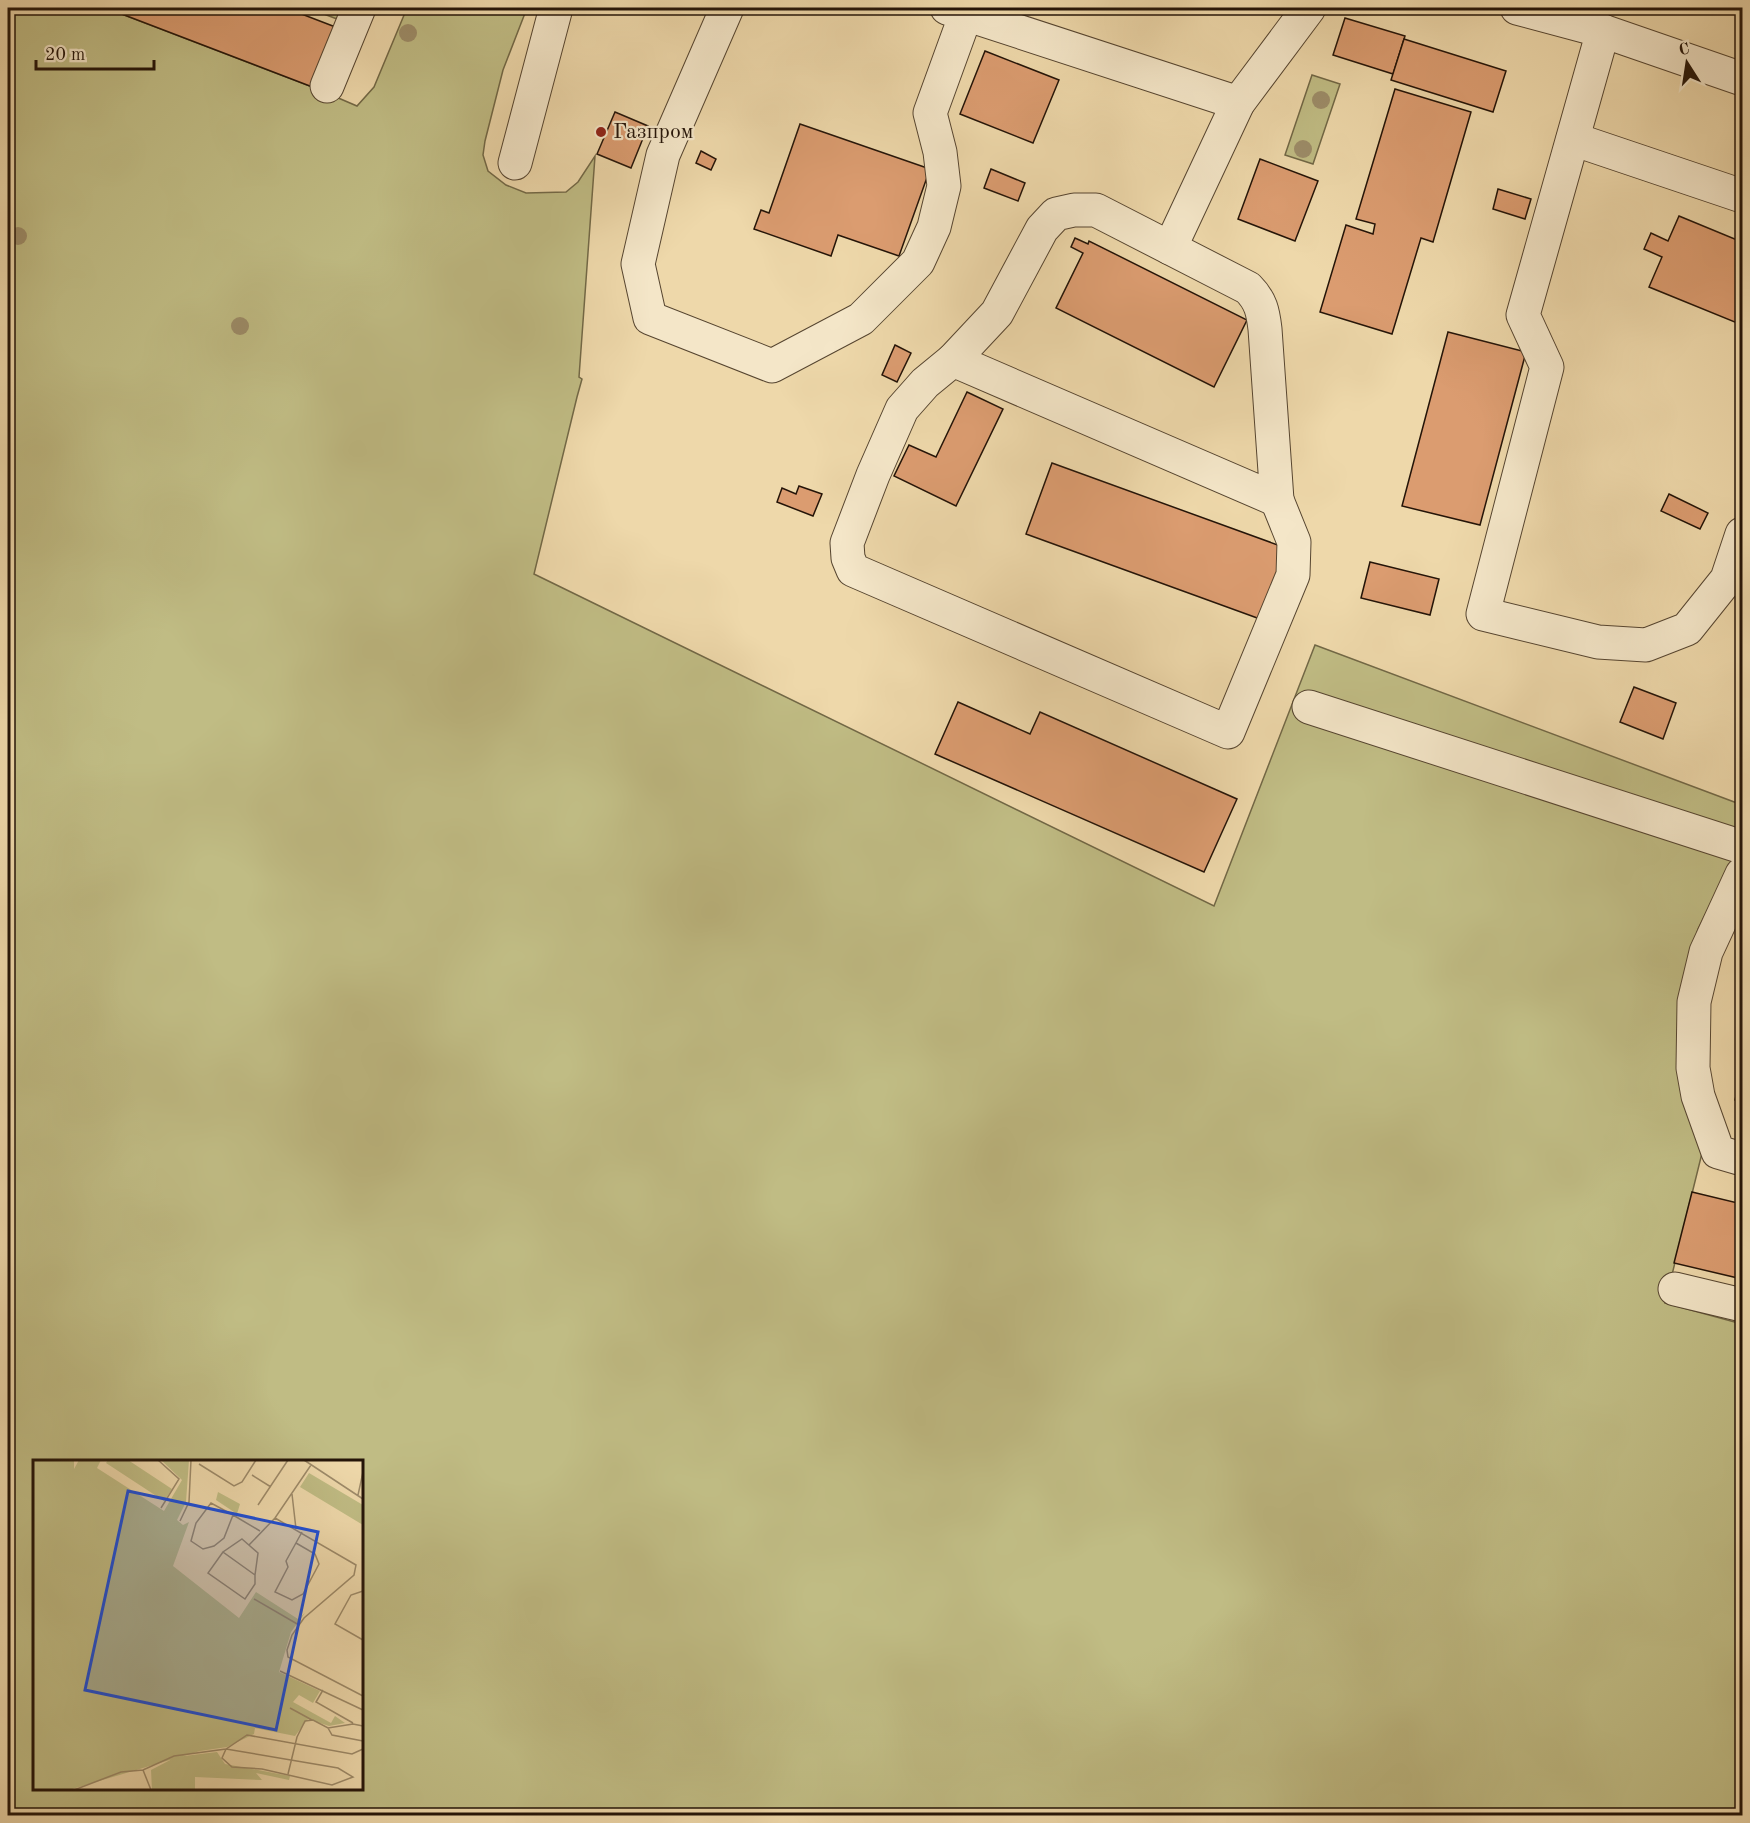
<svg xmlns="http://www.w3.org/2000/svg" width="1750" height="1823" font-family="'Old Standard TT',serif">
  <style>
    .green { fill: #c0bc84; stroke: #726846; stroke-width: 1.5; fill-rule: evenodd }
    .building { fill: #db9c70; stroke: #241408; stroke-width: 1.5 }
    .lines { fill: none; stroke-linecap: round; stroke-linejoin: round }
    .minor-casing { stroke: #564530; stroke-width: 35 }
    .minor { stroke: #f4e6c8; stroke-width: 33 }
    .tree { fill: #9d8d69 }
    .poi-dot { fill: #8f2418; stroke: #f4e6c8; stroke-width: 2 }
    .labels { text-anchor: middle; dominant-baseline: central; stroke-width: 4.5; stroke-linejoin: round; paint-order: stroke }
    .poi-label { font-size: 22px; fill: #241408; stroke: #f4e6c8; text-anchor: start }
    .inset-road { fill: none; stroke: #9d8a69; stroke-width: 1.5 }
    .view { fill: #1d4ed8; fill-opacity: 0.15; stroke: #1d4ed8; stroke-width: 3 }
    .inset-edge { fill: none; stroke: #241408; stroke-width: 3 }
  </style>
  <rect width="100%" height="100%" fill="#eed8aa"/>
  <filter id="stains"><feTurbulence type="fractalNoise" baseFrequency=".00333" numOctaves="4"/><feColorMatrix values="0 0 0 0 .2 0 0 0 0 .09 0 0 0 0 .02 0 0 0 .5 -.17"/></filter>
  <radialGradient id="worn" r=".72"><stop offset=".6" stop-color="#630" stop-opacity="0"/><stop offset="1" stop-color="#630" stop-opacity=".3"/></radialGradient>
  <g class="green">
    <path d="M 8,8 L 106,8 L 315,88 L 357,106 L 374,87 L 407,8 L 527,8 L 503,70 L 485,141 L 483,155 L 488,171 L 506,185 L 526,193 L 566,192 L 578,182 L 595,156 L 579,377 L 582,379 L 577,397 L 534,574 L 1214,906 L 1315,645 L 1737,803 L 1742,795 L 1742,842 L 1698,929 L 1681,997 L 1705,1141 L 1665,1303 L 1742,1324 L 1742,1815 L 8,1816 ZM 34,1462 L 362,1462 L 362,1788 L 34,1788 Z"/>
    <path d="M 308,8 L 342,8 L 337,19 Z"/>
    <path d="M 1312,75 L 1340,84 L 1313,164 L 1285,155 Z"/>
  </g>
  <g class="building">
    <path d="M 106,8 L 286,8 L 338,28 L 315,88 Z"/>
    <path d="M 1345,18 L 1405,36 L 1393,74 L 1333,55 Z"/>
    <path d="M 1404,39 L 1506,71 L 1493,112 L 1391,80 Z"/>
    <path d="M 985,51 L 1059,80 L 1033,143 L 960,114 Z"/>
    <path d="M 1395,89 L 1471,112 L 1433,242 L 1421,238 L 1392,334 L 1320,312 L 1346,225 L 1373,234 L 1375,224 L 1356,219 Z"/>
    <path d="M 615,112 L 648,126 L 631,168 L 597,154 Z"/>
    <path d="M 800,124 L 930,169 L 899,256 L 838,235 L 831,256 L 754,229 L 761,210 L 769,213 Z"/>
    <path d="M 701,151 L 716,159 L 711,170 L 696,163 Z"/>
    <path d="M 1260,159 L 1318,181 L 1295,241 L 1238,219 Z"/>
    <path d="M 991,169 L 1025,183 L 1018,201 L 984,188 Z"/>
    <path d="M 1498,189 L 1531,199 L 1525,219 L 1493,209 Z"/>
    <path d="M 1679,216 L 1742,242 L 1742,325 L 1649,287 L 1662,257 L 1644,249 L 1651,233 L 1668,241 Z"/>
    <path d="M 1075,238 L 1088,244 L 1089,241 L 1247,320 L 1214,387 L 1056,308 L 1083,253 L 1071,247 Z"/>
    <path d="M 1448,332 L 1526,352 L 1480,525 L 1402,506 Z"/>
    <path d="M 895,345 L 911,353 L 897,382 L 882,375 Z"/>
    <path d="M 967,392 L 1003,409 L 956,506 L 894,476 L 909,445 L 936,457 Z"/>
    <path d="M 1052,463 L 1286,548 L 1260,619 L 1026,534 Z"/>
    <path d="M 799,486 L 822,494 L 813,516 L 777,502 L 782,488 L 796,494 Z"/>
    <path d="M 1669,494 L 1708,513 L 1700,529 L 1661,511 Z"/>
    <path d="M 1370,562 L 1439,579 L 1430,615 L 1361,598 Z"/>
    <path d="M 1634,687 L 1676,703 L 1663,739 L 1620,722 Z"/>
    <path d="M 958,702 L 1030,734 L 1040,712 L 1237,799 L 1204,872 L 935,754 Z"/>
    <path d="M 1742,1072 L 1742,1102 L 1735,1100 Z"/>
    <path d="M 1692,1192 L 1742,1204 L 1742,1279 L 1674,1263 Z"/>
  </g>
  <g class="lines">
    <defs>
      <g id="minor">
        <path d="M 727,8 L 663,155 L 638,264 L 650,318 L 772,366 L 861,319 L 918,262 L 934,227 L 944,186 L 940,152 L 930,113 L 966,14"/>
        <path d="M 947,8 L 1238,103"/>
        <path d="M 1517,8 L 1603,31 L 1742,79"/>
        <path d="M 1603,31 L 1523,315 L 1547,367 L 1483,614 L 1598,642 L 1646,645 L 1687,629 L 1727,579 L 1742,534"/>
        <path d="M 327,86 L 359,8"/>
        <path d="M 1573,139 L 1742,196"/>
        <path d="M 515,163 L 556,8"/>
        <path d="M 1074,210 L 1096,210 L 1248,288 C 1261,301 1263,312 1265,329 L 1277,500 L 953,360 L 997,313 L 1042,229 L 1056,214 Z"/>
        <path d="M 1170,248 L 1238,103 L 1309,8"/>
        <path d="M 953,360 L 925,383 L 902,409 L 873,475 L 847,543 L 848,558 L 853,570 L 1228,732 L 1293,575 L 1294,542 L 1277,500"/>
        <path d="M 1309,707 L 1742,847"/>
        <path d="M 1742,874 L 1706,952 L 1694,1002 L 1693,1068 L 1698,1096 L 1718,1152 L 1742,1159"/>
        <path d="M 1675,1289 L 1742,1305"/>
      </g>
    </defs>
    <use href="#minor" class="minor-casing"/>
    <use href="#minor" class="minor"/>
  </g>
  <g class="tree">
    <circle cx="408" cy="33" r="9"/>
    <circle cx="1321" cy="100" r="9"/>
    <circle cx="1303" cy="149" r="9"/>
    <circle cx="18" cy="236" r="9"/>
    <circle cx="240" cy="326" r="9"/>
  </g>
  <circle class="poi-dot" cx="601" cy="132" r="6"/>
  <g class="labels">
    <g class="poi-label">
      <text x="613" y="132">Газпром</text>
    </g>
  </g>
  <g transform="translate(33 1460)">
    <rect width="330" height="330" fill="#eed8aa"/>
    <path d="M 0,0 L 41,0 L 41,9 L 46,0 L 68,0 L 64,8 L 131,51 L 149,20 L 128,0 L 156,0 L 153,42 L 144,60 L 150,65 L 156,62 L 140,106 L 206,158 L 223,132 L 265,159 L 272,153 L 258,172 L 246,212 L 287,231 L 280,243 L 266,235 L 260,242 L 298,263 L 302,256 L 312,263 L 296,266 L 275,259 L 262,276 L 222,268 L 221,274 L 194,287 L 167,291 L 36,330 L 0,330 ZM 75,0 L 95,0 L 139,29 L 131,41 L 73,3 ZM 276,13 L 330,45 L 330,65 L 267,27 ZM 185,32 L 207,44 L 204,54 L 183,40 ZM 184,292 L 192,304 L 257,316 L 256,320 L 223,313 L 229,320 L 162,317 L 162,330 L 119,330 L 118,310 L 143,297 Z" fill="#c0bc84"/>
    <path class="inset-road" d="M 125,0 L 146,19 L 128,48M 271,0 L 330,39M 166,4 L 201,26 L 209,22 L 223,0M 219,15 L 238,27M 259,34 L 263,69M 325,35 L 330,12M 225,45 L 255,0M 200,55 L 191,78 L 181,86 L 170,89 L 158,81 L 163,63 L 178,43 L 200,55 L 227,71M 242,58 L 323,105 L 321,115 L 271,158 L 259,175 L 254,190 L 255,197 L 330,236M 147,61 L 156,42 L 158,0M 209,79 L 225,93 L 222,115 L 190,92 ZM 263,83 L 282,94 L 286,104 L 270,134 L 259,140 L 242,132 L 255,107 L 253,101 L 269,72M 216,85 L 242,58 L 278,5M 190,92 L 175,113 L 212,139 L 222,124 L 222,115M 330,131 L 318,135 L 302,164 L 330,180M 221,139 L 266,165M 247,211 L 330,250M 290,230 L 283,242 L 320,263M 257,248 L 279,260M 295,268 L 299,275 L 330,281M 193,289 L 305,308 L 320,317 L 299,325 L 229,309 L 199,307 L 189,298 ZM 110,310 L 118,330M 255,314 L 264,277 L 272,261 L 280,260 L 295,268 L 320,264 L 330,266M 41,330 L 88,312 L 110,310 L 141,296 L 193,289 L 214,275 L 319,294 L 330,289"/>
    <path class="view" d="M 95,31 L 285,72 L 243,270 L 52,230 Z"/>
    <rect width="330" height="330" class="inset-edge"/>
  </g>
  <rect width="1750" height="1823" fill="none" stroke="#eed8aa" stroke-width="30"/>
  <rect x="9" y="9" width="1732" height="1805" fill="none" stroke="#241408" stroke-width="3"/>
  <rect x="15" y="15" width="1720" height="1793" fill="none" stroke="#241408" stroke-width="1.5"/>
  <g transform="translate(1687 63) rotate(348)" stroke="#f4e6c8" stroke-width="4.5" paint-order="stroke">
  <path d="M0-4.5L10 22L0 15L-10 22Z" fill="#241408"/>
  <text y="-9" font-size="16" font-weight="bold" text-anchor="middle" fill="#241408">С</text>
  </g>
  <path d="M36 60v9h118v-9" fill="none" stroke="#241408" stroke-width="3"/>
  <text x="45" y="60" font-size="18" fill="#241408" stroke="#f4e6c8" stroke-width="4.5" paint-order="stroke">20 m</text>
  <rect width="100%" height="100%" filter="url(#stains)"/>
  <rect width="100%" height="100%" fill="url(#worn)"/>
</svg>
